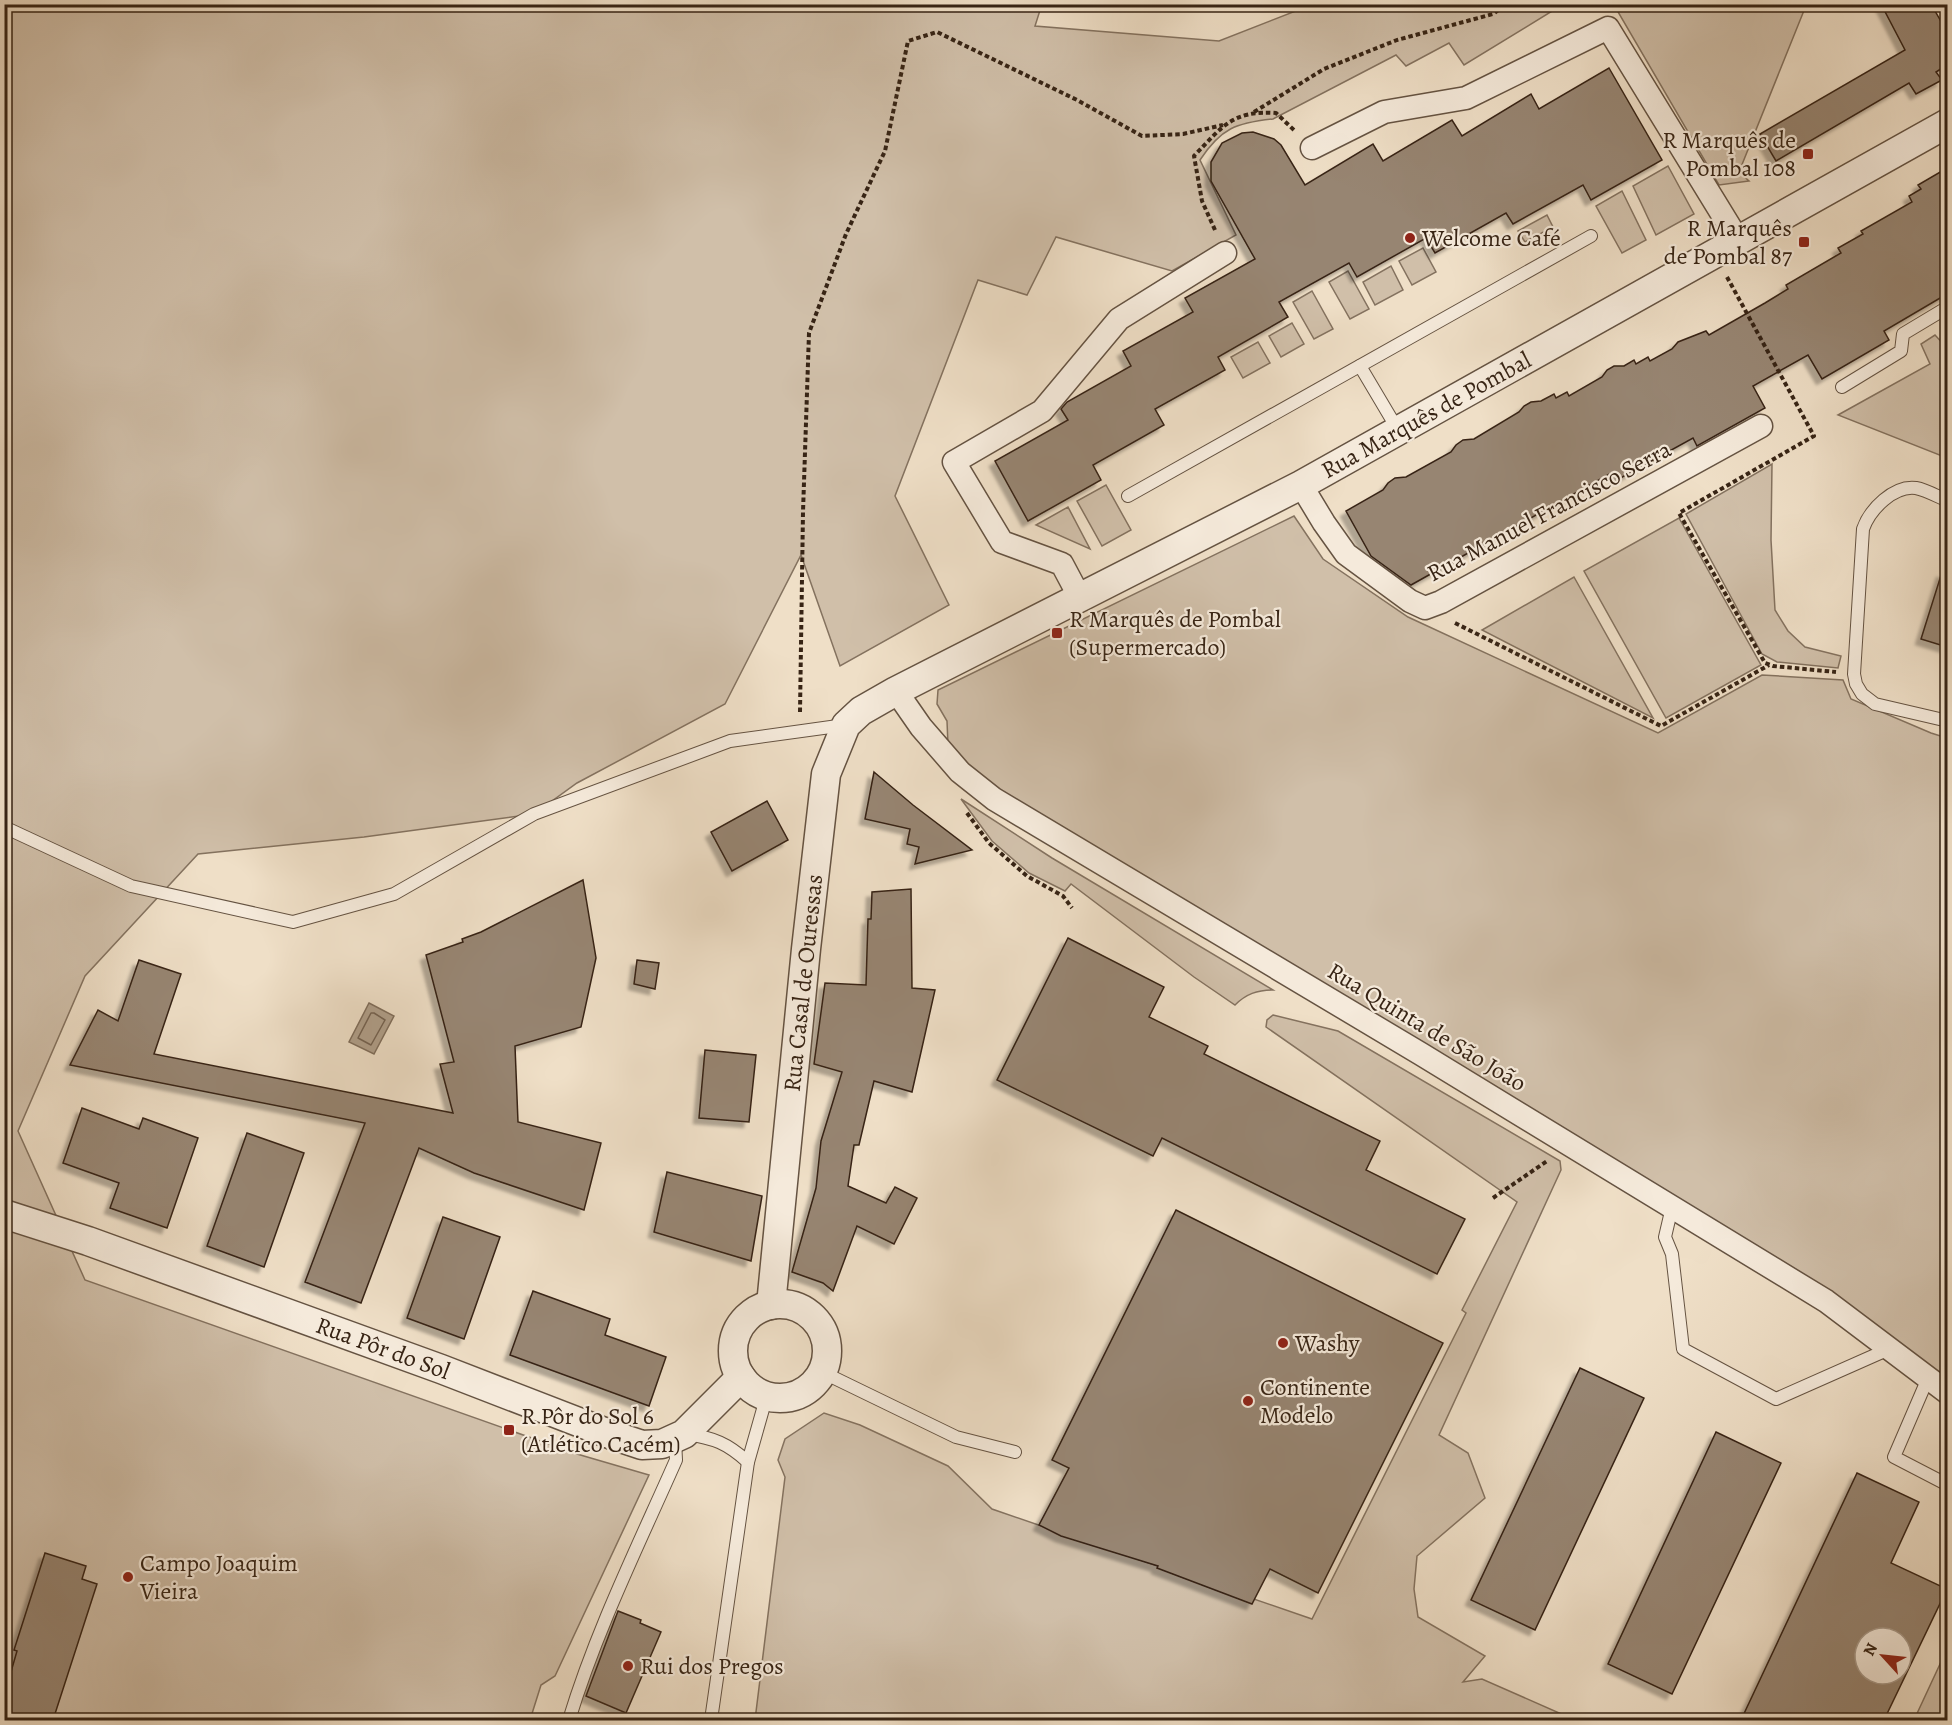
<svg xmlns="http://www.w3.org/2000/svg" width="1952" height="1725" font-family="Alegreya,serif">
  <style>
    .green { fill: #d0bfa9; stroke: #84725f; stroke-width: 1.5 }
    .water { fill: #b09f8a; stroke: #806e5b; stroke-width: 1.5 }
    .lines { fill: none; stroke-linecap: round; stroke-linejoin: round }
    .shore { stroke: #746250; stroke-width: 1.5 }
    .building { fill: #978572; stroke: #372415; stroke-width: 1.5; fill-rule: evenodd; filter: url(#shadow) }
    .service-casing { stroke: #655342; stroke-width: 14 }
    .minor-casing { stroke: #655342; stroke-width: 25 }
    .tertiary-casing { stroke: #655342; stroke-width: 31 }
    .path { stroke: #372415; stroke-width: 4; stroke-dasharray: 4.5 3; stroke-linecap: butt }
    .service { stroke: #f5eadb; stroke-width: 12 }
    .minor { stroke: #f5eadb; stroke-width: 22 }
    .tertiary { stroke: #f5eadb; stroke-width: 28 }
    .poi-dot { fill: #8f2418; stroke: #f5eadb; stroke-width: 2 }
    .labels { text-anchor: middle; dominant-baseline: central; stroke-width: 4.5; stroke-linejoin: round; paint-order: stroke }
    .poi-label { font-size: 24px; fill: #372415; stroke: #f5eadb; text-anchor: start }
    .street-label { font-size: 24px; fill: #372415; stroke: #f5eadb }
  </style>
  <defs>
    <filter id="shadow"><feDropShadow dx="-5.5" dy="5.5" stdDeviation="1.5" flood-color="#0004"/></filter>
  </defs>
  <rect width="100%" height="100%" fill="#efdfc7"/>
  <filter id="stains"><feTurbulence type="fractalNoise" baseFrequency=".00333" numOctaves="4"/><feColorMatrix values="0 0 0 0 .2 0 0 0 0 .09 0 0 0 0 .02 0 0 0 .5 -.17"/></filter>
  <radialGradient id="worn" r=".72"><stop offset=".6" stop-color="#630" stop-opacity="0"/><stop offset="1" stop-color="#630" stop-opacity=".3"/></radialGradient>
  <g class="green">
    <path d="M 1042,4 L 1035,26 L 1219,41 L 1311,5 L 1562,5 L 1464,65 L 1449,43 L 1406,66 L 1396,55 L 1273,119 C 1236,123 1221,128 1200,160 L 1236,235 L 1172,271 L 1056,237 L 1027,295 L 978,280 L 895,496 L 949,605 L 840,666 L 801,555 L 725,704 L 577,783 L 534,814 L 364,837 L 198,854 L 85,976 L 18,1131 L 85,1280 L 577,1454 L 649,1475 L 555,1676 L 541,1685 L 530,1720 L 5,1720 L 5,5 Z"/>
    <path d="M 1614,5 L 1804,5 L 1805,8 L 1739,172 L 1749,181 L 1719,185 Z"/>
    <path d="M 1668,166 L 1694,214 L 1656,235 L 1633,186 Z"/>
    <path d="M 1622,191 L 1646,240 L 1622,253 L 1596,206 Z"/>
    <path d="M 1547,215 L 1553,227 L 1525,242 L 1518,231 Z"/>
    <path d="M 1423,248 L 1436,272 L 1412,285 L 1399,261 Z"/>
    <path d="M 1391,266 L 1403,290 L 1375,305 L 1363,282 Z"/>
    <path d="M 1348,271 L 1369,309 L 1350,319 L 1329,282 Z"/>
    <path d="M 1312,291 L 1333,329 L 1314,339 L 1293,302 Z"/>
    <path d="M 1292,323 L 1304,344 L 1281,357 L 1269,336 Z"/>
    <path d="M 1935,335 L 1947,348 L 1947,458 L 1838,415 L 1930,364 L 1921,344 Z"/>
    <path d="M 1258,342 L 1270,363 L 1243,378 L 1231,357 Z"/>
    <path d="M 1772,464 L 1771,540 L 1775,610 L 1788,631 L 1805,647 L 1841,656 L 1838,668 L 1777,662 L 1762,654 L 1686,514 Z"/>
    <path d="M 1106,485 L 1131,530 L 1102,546 L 1077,501 Z"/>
    <path d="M 1068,507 L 1090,549 L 1036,525 Z"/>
    <path d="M 1294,516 L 1323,559 L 1408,617 L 1658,733 L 1762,675 L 1843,680 L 1851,699 L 1931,733 L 1947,738 L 1947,1382 L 1805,1275 L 1303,975 L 985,782 L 948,745 L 947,721 L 937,704 L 938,690 Z"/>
    <path d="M 1679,518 L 1761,665 L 1666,718 L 1584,571 Z"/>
    <path d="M 1574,577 L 1653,718 L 1482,630 Z"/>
    <path d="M 961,799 L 1052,858 L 1273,990 C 1257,990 1246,994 1235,1005 L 1194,977 L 1071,884 L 1065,891 L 1029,873 L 992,841 Z"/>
    <path d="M 1273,1015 L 1338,1031 L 1560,1161 L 1561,1170 L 1439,1435 L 1468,1453 L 1485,1498 L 1417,1556 L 1414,1589 L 1418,1617 L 1485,1656 L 1463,1682 L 1482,1679 L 1575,1720 L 755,1720 L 785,1477 L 778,1460 L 785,1439 L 824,1413 L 860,1425 L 948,1466 L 992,1509 L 1312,1619 L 1466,1313 L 1462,1310 L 1517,1202 L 1266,1027 L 1267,1020 Z"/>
    <path d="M 1947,1649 L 1947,1720 L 1914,1720 Z"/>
  </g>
  <path class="water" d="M 369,1003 L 394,1016 L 374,1054 L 349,1042 Z"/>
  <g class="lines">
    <path class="shore" d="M 371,1013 L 374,1013 L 385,1020 L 371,1045 L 358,1038 Z"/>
  </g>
  <g class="building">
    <path d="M 1881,4 L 1931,4 L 1947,32 L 1947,65 L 1936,72 L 1942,80 L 1916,94 L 1909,83 L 1776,161 L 1760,134 L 1905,50 Z"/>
    <path d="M 1609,68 L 1662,160 L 1591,200 L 1583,185 L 1513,224 L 1506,213 L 1435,253 L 1426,238 L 1357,277 L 1349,263 L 1279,302 L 1288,317 L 1218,357 L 1225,370 L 1155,409 L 1164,425 L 1093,465 L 1101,480 L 1028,521 L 995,461 L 1068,420 L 1061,409 L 1067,402 L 1131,366 L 1123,351 L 1193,312 L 1185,298 L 1255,259 L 1211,181 L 1211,162 L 1222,143 L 1242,133 L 1253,132 L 1274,139 L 1281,145 L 1305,185 L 1373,144 L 1383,161 L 1452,120 L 1462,136 L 1531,94 L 1539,109 Z"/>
    <path d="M 1947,168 L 1947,294 L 1884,331 L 1889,340 L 1822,379 L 1808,355 L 1753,386 L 1765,408 L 1697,446 L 1693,438 L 1617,480 L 1613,472 L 1411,585 L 1371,556 L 1346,511 L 1383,490 L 1388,483 L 1395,478 L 1406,477 L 1451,452 L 1456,445 L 1463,440 L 1474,439 L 1519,412 L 1524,406 L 1531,402 L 1541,401 L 1554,394 L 1556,398 L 1567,392 L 1569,396 L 1602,377 L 1607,370 L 1614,366 L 1624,366 L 1634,360 L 1636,364 L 1648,357 L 1650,361 L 1672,349 L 1678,342 L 1706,331 L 1709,335 L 1765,303 L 1788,289 L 1786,285 L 1841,253 L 1838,248 L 1863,234 L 1861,231 L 1912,202 L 1909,196 L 1921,189 L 1918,185 Z"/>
    <path d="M 1942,572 L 1947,573 L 1947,647 L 1921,639 Z"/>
    <path d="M 874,772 L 913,805 L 972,850 L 915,864 L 919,847 L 907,844 L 910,829 L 865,819 Z"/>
    <path d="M 767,801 L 788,840 L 732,871 L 711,832 Z"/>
    <path d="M 583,880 L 596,958 L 581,1027 L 515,1046 L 518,1122 L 601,1143 L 584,1210 L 474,1173 L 419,1148 L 361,1303 L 305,1282 L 365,1123 L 70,1065 L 98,1010 L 118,1021 L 139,960 L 181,974 L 154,1054 L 453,1113 L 440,1064 L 454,1062 L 426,955 L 463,942 L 462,939 L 481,932 Z"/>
    <path d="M 911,889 L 912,988 L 935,990 L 912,1092 L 874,1081 L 859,1145 L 854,1145 L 848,1186 L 886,1203 L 895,1187 L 917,1198 L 894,1244 L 857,1226 L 833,1291 L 823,1283 L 792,1272 L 816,1188 L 821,1141 L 842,1072 L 814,1064 L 825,983 L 866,985 L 868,919 L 871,919 L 872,892 Z"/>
    <path d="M 1068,938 L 1164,987 L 1149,1017 L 1208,1046 L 1204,1054 L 1380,1141 L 1366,1170 L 1465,1219 L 1437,1274 L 1162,1138 L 1153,1156 L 997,1080 Z"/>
    <path d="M 637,960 L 659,963 L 655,989 L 634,984 Z"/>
    <path d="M 705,1050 L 756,1055 L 749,1122 L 699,1118 Z"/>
    <path d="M 82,1108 L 139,1129 L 143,1118 L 198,1138 L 167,1228 L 110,1208 L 119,1183 L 63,1163 Z"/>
    <path d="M 247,1133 L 304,1153 L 264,1267 L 207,1246 Z"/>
    <path d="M 667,1172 L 762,1196 L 751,1261 L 654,1232 Z"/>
    <path d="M 1176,1210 L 1443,1343 L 1318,1593 L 1270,1569 L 1252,1604 L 1157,1568 L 1158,1566 L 1061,1536 L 1039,1525 L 1069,1468 L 1052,1460 Z"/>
    <path d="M 443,1217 L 500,1237 L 464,1339 L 407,1318 Z"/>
    <path d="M 533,1291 L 610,1319 L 605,1335 L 666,1357 L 649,1406 L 510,1355 Z"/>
    <path d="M 1580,1368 L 1644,1398 L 1535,1630 L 1471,1600 Z"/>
    <path d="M 1716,1432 L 1781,1463 L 1672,1694 L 1608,1664 Z"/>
    <path d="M 1857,1473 L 1919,1502 L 1891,1563 L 1947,1589 L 1884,1720 L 1741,1720 ZM 1865,1638 L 1901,1638 L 1901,1674 L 1865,1674 Z"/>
    <path d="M 45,1553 L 86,1566 L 82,1579 L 97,1584 L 53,1720 L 4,1720 L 4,1696 L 17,1651 L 14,1650 Z"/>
    <path d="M 618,1611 L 641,1620 L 640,1623 L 661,1632 L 626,1713 L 586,1696 Z"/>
  </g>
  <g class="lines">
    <defs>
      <g id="service">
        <path d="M 1360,366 L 1398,430"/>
        <path d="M 1842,387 L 1901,351 L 1903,334 L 1948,307"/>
        <path d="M 1128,496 L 1591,236"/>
        <path d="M 1948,501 C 1938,497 1927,490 1916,488 C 1894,485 1870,509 1863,529 L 1854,674 L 1856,684 L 1862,694 L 1875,704 L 1948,721"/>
        <path d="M 4,827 L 131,886 L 293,922 L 394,894 L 534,814 L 730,741 L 845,725"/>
        <path d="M 1672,1207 L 1665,1237 L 1672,1254 L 1683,1349 L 1776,1399 L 1889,1349"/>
        <path d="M 822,1372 L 956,1437 L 1015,1452"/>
        <path d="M 1928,1378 L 1894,1457 L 1948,1485"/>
        <path d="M 686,1434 C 714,1438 727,1443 748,1462"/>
        <path d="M 569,1720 C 596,1631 638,1546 676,1460 L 675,1440"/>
        <path d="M 711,1720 L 748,1462 L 767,1395"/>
      </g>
      <g id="minor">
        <path d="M 1312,148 L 1384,112 L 1466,98 L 1608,28 L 1738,240"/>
        <path d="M 1301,485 L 1324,523 L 1346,554 L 1410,601 L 1425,608 L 1441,602 L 1761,426"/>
        <path d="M 1079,596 L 1062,564 L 1002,542 L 954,462 L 1042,411 L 1119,319 L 1225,253"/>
        <path d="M 896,691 L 921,727 L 960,772 L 994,799 L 1421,1054 L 1826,1301 L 1948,1393"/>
      </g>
      <g id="tertiary">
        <path d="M 4,1214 L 88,1241 L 441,1369 L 612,1435 L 642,1445 L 662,1444 L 684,1434 L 741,1377"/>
        <circle cx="780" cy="1351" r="47"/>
        <path d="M 771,1305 L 806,949 L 826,774 L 846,725 L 861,711 L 896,691 L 1301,485 L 1948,123"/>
      </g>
    </defs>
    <use href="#service" class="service-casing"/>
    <use href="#minor" class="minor-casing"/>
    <use href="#tertiary" class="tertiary-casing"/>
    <g class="path">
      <path d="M 1254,112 L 1324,69 L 1397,40 L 1493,14 L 1506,4"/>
      <path d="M 1215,230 L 1202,201 L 1194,156 C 1222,127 1232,110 1276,113 L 1295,131"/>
      <path d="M 1727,277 L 1814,436 L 1679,513 L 1765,663 L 1773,666 L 1836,672"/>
      <path d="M 1455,623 L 1661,726 L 1769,665"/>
      <path d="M 800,712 L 803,512 L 809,333 L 846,234 L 885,151 L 908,41 L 937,32 L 1077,100 L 1142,136 L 1183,134 L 1223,125"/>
      <path d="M 967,813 L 989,843 L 1027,876 L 1063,896 L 1072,908"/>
      <path d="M 1493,1198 L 1547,1161"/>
    </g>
    <use href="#service" class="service"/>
    <use href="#minor" class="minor"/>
    <use href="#tertiary" class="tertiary"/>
  </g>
  <g class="poi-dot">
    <rect x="1802" y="148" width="12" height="12" rx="3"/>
    <circle cx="1410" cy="238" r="6"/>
    <rect x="1798" y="236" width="12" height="12" rx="3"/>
    <rect x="1051" y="627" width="12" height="12" rx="3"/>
    <circle cx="1283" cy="1343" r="6"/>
    <circle cx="1248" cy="1401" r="6"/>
    <rect x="503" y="1424" width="12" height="12" rx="3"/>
    <circle cx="128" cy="1577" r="6"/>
    <circle cx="628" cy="1666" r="6"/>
  </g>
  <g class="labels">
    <g class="poi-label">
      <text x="1796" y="140" text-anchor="end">R Marquês de<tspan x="1796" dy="28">Pombal 108</tspan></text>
      <text x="1792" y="228" text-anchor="end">R Marquês<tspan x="1792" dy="28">de Pombal 87</tspan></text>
      <text x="1422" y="238">Welcome Café</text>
      <text x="1069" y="619">R Marquês de Pombal<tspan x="1069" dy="28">(Supermercado)</tspan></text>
      <text x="1295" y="1343">Washy</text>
      <text x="1260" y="1387">Continente<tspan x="1260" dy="28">Modelo</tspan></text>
      <text x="521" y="1416">R Pôr do Sol 6<tspan x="521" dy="28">(Atlético Cacém)</tspan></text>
      <text x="140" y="1563">Campo Joaquim<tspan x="140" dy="28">Vieira</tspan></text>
      <text x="640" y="1666">Rui dos Pregos</text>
    </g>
    <g class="street-label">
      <text transform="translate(1426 415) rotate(-29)">Rua Marquês de Pombal</text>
      <text transform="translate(1549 511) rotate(-28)">Rua Manuel Francisco Serra</text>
      <text transform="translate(803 983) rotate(-84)">Rua Casal de Ouressas</text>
      <text transform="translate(1427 1027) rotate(31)">Rua Quinta de São João</text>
      <text transform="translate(383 1348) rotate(20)">Rua Pôr do Sol</text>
    </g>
  </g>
  <rect width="1952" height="1725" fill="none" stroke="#efdfc7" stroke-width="24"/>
  <rect x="6" y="6" width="1940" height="1713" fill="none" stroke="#372415" stroke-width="3"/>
  <rect x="12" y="12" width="1928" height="1701" fill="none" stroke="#372415" stroke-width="1.5"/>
  <g transform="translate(1883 1656) rotate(297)"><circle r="28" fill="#f5eadb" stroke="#a99b8c" stroke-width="1.5"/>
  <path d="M0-4.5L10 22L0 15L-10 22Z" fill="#8f2418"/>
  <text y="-9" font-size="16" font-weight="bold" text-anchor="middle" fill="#372415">N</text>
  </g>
  <rect width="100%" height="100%" filter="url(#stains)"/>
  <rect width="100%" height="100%" fill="url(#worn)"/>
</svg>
